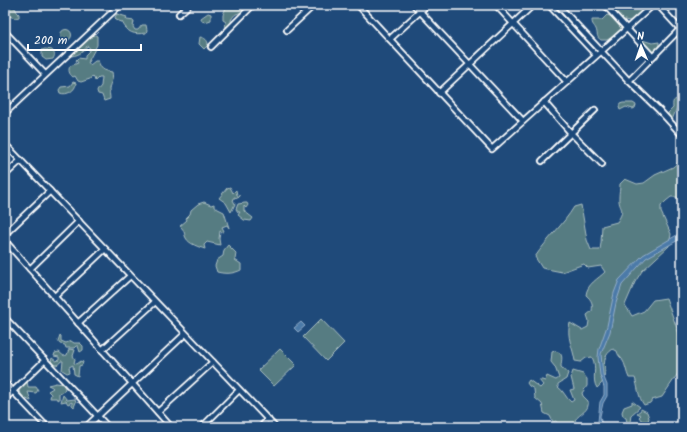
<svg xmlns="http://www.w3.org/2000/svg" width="687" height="432" font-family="Kalam,sans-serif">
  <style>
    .green { fill: #567c82; stroke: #aabec0 }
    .water { fill: #4c7aa8; stroke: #94afcb }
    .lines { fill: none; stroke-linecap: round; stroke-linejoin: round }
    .minor-casing { stroke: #fff; stroke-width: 8 }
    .minor { stroke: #1f4a7a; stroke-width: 4.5 }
  </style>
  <rect width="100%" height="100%" fill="#1f4a7a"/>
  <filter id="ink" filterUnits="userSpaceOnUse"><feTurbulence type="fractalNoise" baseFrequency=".025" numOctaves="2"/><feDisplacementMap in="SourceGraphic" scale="8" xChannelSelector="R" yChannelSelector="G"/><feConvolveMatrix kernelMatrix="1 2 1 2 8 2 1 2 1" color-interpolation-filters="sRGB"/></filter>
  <g filter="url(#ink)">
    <g class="green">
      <path d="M 227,5 L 239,5 L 237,6 L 238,8 L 245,8 L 243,12 C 236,14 235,13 231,20 L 232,25 L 228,28 L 225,26 L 226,22 L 223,20 L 223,15 Z"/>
      <path d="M 617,5 L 646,5 L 643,12 L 633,21 C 622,21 612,17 617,5 Z"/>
      <path d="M 7,6 L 15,8 L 17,12 L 19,14 L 19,17 L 15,18 L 9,16 L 5,19 L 5,12 L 7,11 Z"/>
      <path d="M 208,13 L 211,14 L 211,20 L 205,22 L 202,21 L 201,18 Z"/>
      <path d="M 117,14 L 127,17 L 126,19 L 127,20 L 134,21 L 133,27 L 135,30 L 138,30 L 142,25 L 146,25 L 147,30 L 146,33 C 133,35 128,33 122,22 L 116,20 L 115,17 Z"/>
      <path d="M 607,15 L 613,17 L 624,30 L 607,40 L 601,40 C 596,37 598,34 596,29 C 594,25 592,25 592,20 L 602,20 Z"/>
      <circle cx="66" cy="35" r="5.5"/>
      <path d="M 93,34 L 97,36 L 97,45 L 88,62 L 90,65 L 95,61 L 98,61 C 102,70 102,70 112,72 C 114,80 110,82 109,89 C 109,92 110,95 110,99 L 104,101 L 102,95 L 98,94 L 97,91 L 101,86 L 102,77 L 99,77 L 95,81 L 94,78 L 92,76 L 90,79 L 81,82 L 78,81 L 75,76 L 73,77 C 69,74 68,70 70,66 L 78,63 L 76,60 L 78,58 L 85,59 L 85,55 L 89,51 L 90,48 L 87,46 C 83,53 77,56 69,56 L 66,54 L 67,51 L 77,49 L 77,46 L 80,45 L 83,45 L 87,37 Z"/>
      <path d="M 200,37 C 205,38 208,40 208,45 L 204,49 L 199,44 Z"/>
      <path d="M 639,39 L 652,43 L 659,42 L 658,58 C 649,59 649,54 644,49 C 641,46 639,46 637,42 Z"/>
      <path d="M 45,49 L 52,50 C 55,54 55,55 53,59 L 46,60 L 42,57 L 42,50 Z"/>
      <path d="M 73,82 L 76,83 C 76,90 67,96 60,93 L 59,90 L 61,87 L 70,86 Z"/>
      <path d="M 682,96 L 682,103 L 678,105 L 672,120 L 669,119 L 668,113 L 673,108 C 672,97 675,102 682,96 Z"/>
      <path d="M 623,103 L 633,103 L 636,105 L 635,108 L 633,109 L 626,107 L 620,110 L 619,107 L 620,104 Z"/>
      <path d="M 682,159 L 682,208 L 677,197 L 671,197 L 666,201 L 661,206 L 661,212 L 671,234 L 669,246 L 642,271 L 635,282 L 625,305 L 632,316 L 644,311 L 653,300 L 666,298 L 679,334 L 681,347 L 679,372 L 662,397 L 652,400 L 650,403 L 644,405 C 638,397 638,386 635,378 L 629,378 C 626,372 626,365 622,359 C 619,356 618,355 617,351 L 613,349 C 595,361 614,374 597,388 C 591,379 598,368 592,357 L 586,358 L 581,362 L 575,361 C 573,347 566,337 570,323 L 582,330 L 588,327 L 589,321 L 587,315 L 592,311 C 593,304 592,300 586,295 C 587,284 598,279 605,272 L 601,266 L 588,268 L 584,264 L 562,272 L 542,268 L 535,257 C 547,239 563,225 574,207 L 581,205 L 587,240 L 591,250 L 600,250 L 601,243 L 602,226 L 617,222 C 627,207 618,210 619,197 C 619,192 620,189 620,184 L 625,179 L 637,184 L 644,183 L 655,175 L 673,167 Z"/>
      <path d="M 230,187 L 233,193 L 236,190 L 237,195 L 240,196 L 238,198 L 234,197 L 234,199 L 233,200 L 235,204 L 231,212 L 226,203 L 219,198 L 227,188 Z"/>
      <path d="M 204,202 L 211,205 L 214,204 L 214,207 L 224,212 L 229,228 L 227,225 L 222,227 L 224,231 L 223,232 L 220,231 L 219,239 L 220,245 L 207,242 L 204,245 L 205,249 C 199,247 189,244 186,238 C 183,232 186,232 180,226 L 187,220 L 186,218 L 190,214 L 191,210 L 198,204 Z"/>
      <path d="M 245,203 L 247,203 L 248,205 L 246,208 L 244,206 L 244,211 L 253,218 L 251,221 L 244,220 L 238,215 L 240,212 L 238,212 L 236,209 L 238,204 Z"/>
      <path d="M 228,245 L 236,253 L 235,260 L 241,264 L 241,270 C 233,274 225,274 217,272 L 215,266 L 217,260 L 223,256 L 224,250 Z"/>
      <path d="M 321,319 L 344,343 L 326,361 L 303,337 Z"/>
      <path d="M 60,335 L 61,336 L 61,341 L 66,343 L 71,341 L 74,343 L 80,343 L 83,346 L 83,350 L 80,352 L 78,346 L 76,346 L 74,348 L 66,348 L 65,345 L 60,344 L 58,341 Z"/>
      <path d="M 69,349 L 75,350 L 73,356 L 75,359 L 74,363 L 77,364 L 81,361 L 83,362 L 82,365 L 79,366 L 78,376 L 74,374 L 73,365 L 69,367 L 70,372 L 67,373 L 62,370 L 63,361 L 61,361 C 59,364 58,365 54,365 L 51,361 L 52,358 L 56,361 L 59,360 L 59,357 L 54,356 L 55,353 L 59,352 C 62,354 63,357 67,355 Z"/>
      <path d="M 280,349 L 296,365 L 274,386 L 258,370 Z"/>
      <path d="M 555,351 C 565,353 561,360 561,367 L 568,373 L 566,379 L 558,384 L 558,387 C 564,391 565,397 571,402 L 574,400 L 570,390 L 574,389 L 571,377 L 573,371 L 583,374 L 587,379 L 587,386 L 582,393 L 583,396 L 588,401 C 590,411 580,413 575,420 L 576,423 L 579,427 L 559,427 L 556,421 L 553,422 L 550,416 L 544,413 L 542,404 L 535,398 L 534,389 L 529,386 L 527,383 L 529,380 L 540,388 L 543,385 L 539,380 L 542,380 L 545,381 L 547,376 L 556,380 L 559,378 L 555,367 L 551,362 L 552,352 Z"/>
      <path d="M 27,381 L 28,387 L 36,387 L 38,390 L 36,393 L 28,392 L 31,401 L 24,398 L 19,391 L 19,387 Z"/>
      <path d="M 56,383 L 63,384 L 65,388 L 64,391 L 59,393 L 59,400 L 56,398 L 50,398 L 51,394 L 48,391 L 53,388 L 52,387 L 48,385 Z"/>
      <path d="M 63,395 L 67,400 L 75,399 L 76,402 L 74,407 L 72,405 L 72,402 L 68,404 L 66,401 L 61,402 Z"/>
      <path d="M 632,401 L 640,407 L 631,415 L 630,422 L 628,423 L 627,422 L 626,418 L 623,416 L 622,412 L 624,407 L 632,404 Z"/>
      <path d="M 641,409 L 647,412 L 649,418 L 648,421 L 642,421 L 639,417 L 641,415 L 637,413 L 641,410 Z"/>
    </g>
    <g class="water">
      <path d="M 682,232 L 682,238 L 646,258 L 622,285 L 616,303 L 610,332 L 601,354 L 603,375 L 607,385 L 607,396 L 603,403 L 600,416 L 602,427 L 599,427 L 598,422 L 600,402 L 604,395 L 604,387 L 600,375 L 598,357 L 599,349 L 607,326 L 614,293 L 619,280 L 643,255 Z"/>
      <path d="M 301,322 L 305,326 L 298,332 L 294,328 Z"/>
    </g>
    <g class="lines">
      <defs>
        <g id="minor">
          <path d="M 358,5 L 492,149 L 653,5"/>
          <path d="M 414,5 L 523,121"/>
          <path d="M 496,5 L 567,82"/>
          <path d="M 549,5 L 596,55"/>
          <path d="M 558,5 L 629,81 L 659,110 L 682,135"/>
          <path d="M 605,5 L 652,56"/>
          <path d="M 658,5 L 681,30"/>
          <path d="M 179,14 L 189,5"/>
          <path d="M 287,30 L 314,5"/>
          <path d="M 5,32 L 45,74"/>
          <path d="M 390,39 L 427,5"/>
          <path d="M 211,47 L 253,5"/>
          <path d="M 629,81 L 682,27"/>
          <path d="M 439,93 L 533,5"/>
          <path d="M 544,102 L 571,133 L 602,164"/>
          <path d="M 5,113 L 120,5"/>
          <path d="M 5,144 L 275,427"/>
          <path d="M 542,161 L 595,110"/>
          <path d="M 5,175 L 21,160"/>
          <path d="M 5,234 L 50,191"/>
          <path d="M 5,241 L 171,427"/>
          <path d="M 30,269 L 79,221"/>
          <path d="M 54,297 L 105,249"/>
          <path d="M 5,318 L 108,427"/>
          <path d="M 78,323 L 130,276"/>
          <path d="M 102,350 L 155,302"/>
          <path d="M 5,383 L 47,427"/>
          <path d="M 5,399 L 45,360"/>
          <path d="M 158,412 L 213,362"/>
          <path d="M 86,427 L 185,334"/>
          <path d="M 202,427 L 239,390"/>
          <path d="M 261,427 L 268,419"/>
        </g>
      </defs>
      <use href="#minor" class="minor-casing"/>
      <use href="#minor" class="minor"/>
    </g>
  </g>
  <rect width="687" height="432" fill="none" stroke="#1f4a7a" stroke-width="20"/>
  <rect x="10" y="10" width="667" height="412" fill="none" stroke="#fff" stroke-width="1.5" filter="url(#ink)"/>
  <g transform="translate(641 46) rotate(358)" stroke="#1f4a7a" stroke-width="3" paint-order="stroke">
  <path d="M0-3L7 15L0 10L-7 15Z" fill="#ffffff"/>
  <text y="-6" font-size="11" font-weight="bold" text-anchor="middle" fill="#ffffff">N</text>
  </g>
  <path d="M28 44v6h113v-6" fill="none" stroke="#ffffff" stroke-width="2"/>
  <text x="34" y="44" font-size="12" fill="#ffffff" stroke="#1f4a7a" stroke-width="3" paint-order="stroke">200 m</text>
</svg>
